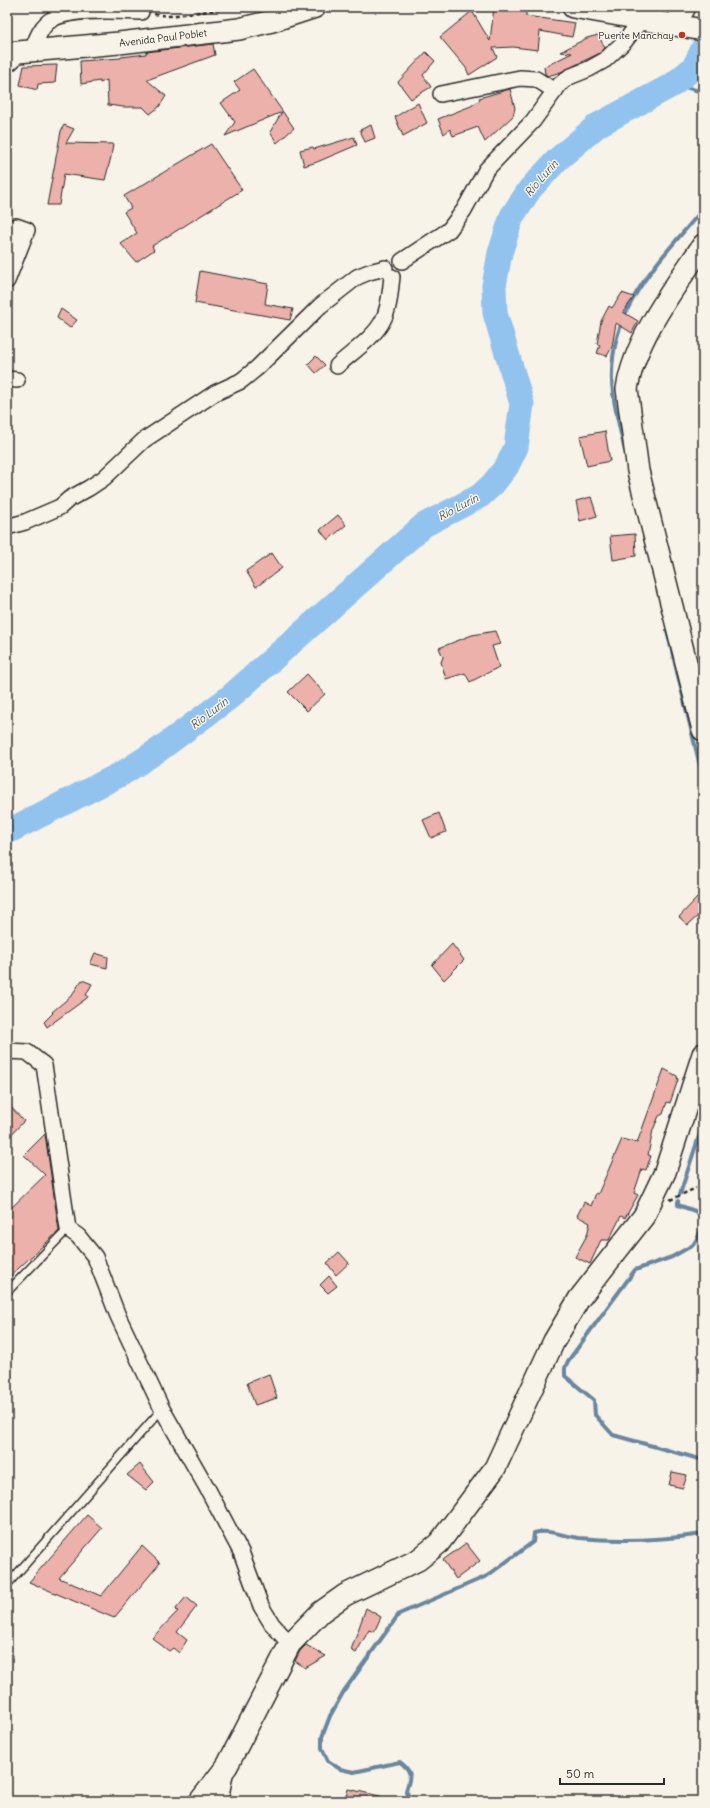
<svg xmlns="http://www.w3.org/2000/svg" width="710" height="1808" font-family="Delius,sans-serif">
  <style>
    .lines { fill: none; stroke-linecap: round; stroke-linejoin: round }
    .stream { stroke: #6986a0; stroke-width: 4 }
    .river { stroke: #92c3ee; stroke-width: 25 }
    .building { fill: #ecb1aa; stroke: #2b2b2b }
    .lane-casing { stroke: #2b2b2b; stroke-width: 10 }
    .street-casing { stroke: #2b2b2b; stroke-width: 18 }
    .secondary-casing { stroke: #2b2b2b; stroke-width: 24 }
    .path { stroke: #2b2b2b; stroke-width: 2.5; stroke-dasharray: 4 3; stroke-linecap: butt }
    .lane { stroke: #f7f3e8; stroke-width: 7 }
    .street { stroke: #f7f3e8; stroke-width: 15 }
    .secondary { stroke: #f7f3e8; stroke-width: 21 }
    .poi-dot { fill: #c8321e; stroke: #f7f3e8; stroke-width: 1.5 }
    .labels { text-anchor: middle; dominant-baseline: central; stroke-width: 3; stroke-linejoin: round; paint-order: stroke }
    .poi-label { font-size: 10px; fill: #2b2b2b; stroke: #f7f3e8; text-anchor: end }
    .street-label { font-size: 10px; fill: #2b2b2b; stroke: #f7f3e8 }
    .water-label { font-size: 11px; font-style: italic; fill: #4a5966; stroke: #f7f3e8 }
  </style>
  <rect width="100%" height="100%" fill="#f7f3e8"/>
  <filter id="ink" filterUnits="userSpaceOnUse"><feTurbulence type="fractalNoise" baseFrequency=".025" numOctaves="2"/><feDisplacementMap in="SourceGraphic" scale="8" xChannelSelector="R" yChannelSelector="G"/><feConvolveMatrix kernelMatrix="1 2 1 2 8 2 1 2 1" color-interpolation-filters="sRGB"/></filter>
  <g filter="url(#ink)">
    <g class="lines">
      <g class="stream">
        <path d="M 674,84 L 703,92"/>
        <path d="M 625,451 C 620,428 613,405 612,382 C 609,307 659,262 703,209"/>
        <path d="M 667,631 L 703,778"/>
        <path d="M 680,1194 L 703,1124"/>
        <path d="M 678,1201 L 678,1205 L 695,1211 L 703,1217"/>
        <path d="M 703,1225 L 698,1237 L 693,1245 L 672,1257 L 635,1270 L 568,1361 L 565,1368 L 565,1376 L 594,1400 L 595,1415 L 613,1435 L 703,1460"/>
        <path d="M 412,1801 L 406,1791 C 410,1776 414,1773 400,1762 L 354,1772 L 340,1769 L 328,1761 L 322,1748 L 322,1737 L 330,1716 L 344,1691 L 399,1614 L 487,1576 L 533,1542 L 534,1533 C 549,1529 564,1536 579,1538 C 620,1542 662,1540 703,1534"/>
      </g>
      <path class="river" d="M 7,832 L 123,773 L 160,749 L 230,697 L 424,525 L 480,496 L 493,484 L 507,466 L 516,447 L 522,404 L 495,313 L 494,286 L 500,253 L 512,216 L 530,189 L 558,159 L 598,125 L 674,84 L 694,67 L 703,49"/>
    </g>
    <g class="building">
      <path d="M 494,7 L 526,8 L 526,16 L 575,23 L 572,37 L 540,31 L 538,50 L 513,47 L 493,48 L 497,57 L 469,75 L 466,68 L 440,37 L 472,11 L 490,41 Z"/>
      <path d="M 598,35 L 605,48 L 600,53 L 561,72 L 548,76 L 545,74 L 544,67 L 572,53 L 560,52 L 587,38 Z"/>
      <path d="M 213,44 L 215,55 L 147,80 L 166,96 L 159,107 L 150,114 L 143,107 L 123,107 L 108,105 L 107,80 L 100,83 L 100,81 L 81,84 L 80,61 L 121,58 L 121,57 L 146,54 L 146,52 Z"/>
      <path d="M 426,52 L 435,61 L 423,75 L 431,87 L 411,99 L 398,82 Z"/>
      <path d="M 57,65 L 55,83 L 38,84 L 37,90 L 20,85 L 24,66 Z"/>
      <path d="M 253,69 L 294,128 L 277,143 L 270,132 L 282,112 L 225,136 L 235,122 L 221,103 L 240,90 L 234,82 Z"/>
      <path d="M 510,89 L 515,108 L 513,116 L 485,142 L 478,127 L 453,136 L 450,129 L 444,134 L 438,119 L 471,106 L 480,100 L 479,98 Z"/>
      <path d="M 418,103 L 427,123 L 403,136 L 395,117 Z"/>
      <path d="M 64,125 L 74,129 L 66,143 L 113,144 L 111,157 L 105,180 L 64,174 L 59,205 L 47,205 L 61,131 Z"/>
      <path d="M 371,125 L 375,138 L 365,142 L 360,130 Z"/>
      <path d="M 354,137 L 357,145 L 317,162 L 304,166 L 300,150 L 313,147 L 314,149 Z"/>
      <path d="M 211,144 L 242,190 L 152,246 L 154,250 L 136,262 L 121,244 L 137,233 L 124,212 L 131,208 L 124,196 Z"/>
      <path d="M 200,271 L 268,284 L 265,304 L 293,309 L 290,320 L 195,303 Z"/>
      <path d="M 622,293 L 634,297 L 623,312 L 638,321 L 632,333 L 616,323 L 612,347 L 607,356 L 597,353 L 600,345 L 597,344 L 601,321 L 609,306 L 612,308 Z"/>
      <path d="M 61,309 L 77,320 L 70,328 L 57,318 Z"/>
      <path d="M 316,356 L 325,365 L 316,373 L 308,364 Z"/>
      <path d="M 605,431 L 610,461 L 587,466 L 580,436 Z"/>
      <path d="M 591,497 L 597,516 L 580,521 L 576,501 Z"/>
      <path d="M 338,515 L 346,525 L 328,540 L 320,530 Z"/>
      <path d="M 635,534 L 636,556 L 613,560 L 610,536 Z"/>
      <path d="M 272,553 L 282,568 L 256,587 L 246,571 Z"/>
      <path d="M 495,631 L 500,644 L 492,646 L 499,667 L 470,682 L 465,673 L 446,679 L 441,662 L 443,657 L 439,648 L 472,635 Z"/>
      <path d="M 307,674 L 325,694 L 307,711 L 288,692 Z"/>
      <path d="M 439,813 L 446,832 L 431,838 L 423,820 Z"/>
      <path d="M 697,898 L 703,904 L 703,911 L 688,925 L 679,917 Z"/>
      <path d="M 452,944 L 464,960 L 444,980 L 432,965 Z"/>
      <path d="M 95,953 L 108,957 L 107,968 L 90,964 Z"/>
      <path d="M 82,980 L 92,984 L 86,995 L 88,996 L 87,998 L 47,1027 L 44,1022 L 53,1013 L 52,1012 L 71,996 Z"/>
      <path d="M 664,1069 L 677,1076 L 678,1080 L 670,1103 L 667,1102 L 663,1114 L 659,1116 L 653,1130 L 648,1155 L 651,1156 L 646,1170 L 642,1169 L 634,1193 L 638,1195 L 625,1218 L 621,1216 L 609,1240 L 601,1240 L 590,1264 L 575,1257 L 587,1235 L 590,1223 L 577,1216 L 584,1202 L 591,1206 L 596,1193 L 598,1194 L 622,1139 L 637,1143 Z"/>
      <path d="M 7,1103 L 24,1121 L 7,1139 Z"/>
      <path d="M 45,1134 L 59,1231 L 7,1279 L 7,1212 L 45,1175 L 24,1155 Z"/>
      <path d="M 339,1252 L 349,1263 L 336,1275 L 327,1263 Z"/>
      <path d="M 329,1276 L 337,1286 L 328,1293 L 320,1285 Z"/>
      <path d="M 269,1374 L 277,1398 L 255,1405 L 247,1383 Z"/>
      <path d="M 140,1464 L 154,1482 L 146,1490 L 127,1475 Z"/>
      <path d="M 672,1472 L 687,1475 L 683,1488 L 669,1485 Z"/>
      <path d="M 87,1515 L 102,1528 L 59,1578 L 101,1596 L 142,1546 L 160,1563 L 114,1618 L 29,1582 Z"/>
      <path d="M 466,1543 L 480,1561 L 456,1579 L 443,1560 Z"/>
      <path d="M 186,1597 L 197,1606 L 177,1632 L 187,1640 L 179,1653 L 173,1648 L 169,1651 L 152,1638 L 178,1611 L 175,1610 Z"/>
      <path d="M 366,1608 L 381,1617 L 374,1632 L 369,1630 L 356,1653 L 351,1650 Z"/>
      <path d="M 306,1645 L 326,1656 L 305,1668 L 295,1661 L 300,1651 Z"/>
      <path d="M 348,1789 L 380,1796 L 379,1801 L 345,1801 Z"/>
    </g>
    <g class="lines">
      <defs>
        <g id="lane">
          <path d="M 7,1292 L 68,1229"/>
          <path d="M 7,1585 L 162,1409"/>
        </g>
        <g id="street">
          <path d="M 32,50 C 36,41 39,30 47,23 C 63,7 118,11 141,12 L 141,7"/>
          <path d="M 7,65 L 13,60 L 17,52"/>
          <path d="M 441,94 L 520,78 L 536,79 L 555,91"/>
          <path d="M 7,248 L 16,226 L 27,230 L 7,281"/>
          <path d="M 402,261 L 449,230 L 464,210 L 486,170 L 533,121 L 559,85 L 569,77 L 589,69 L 605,60 L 625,41 L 642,19"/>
          <path d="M 337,366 C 351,353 375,337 383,320 C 390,307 390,291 392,277"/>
          <path d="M 7,379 L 17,380"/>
          <path d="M 7,527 L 25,522 L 60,507 L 69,499 L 89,488 L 104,478 L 144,440 L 215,393 L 241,381 L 257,368 L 320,306 L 357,277 L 369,272 L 385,268"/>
          <path d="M 7,1051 L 27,1052 L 44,1065 L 68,1229 L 78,1236 L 95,1257 L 118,1316 L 162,1409 L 206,1486 L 241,1552 L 261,1606 L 272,1624 L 290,1644"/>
          <path d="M 220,1801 L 226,1769"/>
        </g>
        <g id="secondary">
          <path d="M 573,7 L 703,30"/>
          <path d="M 675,25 L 685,7"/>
          <path d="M 7,53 L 119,43 L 239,29 L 272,21 L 315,7"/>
          <path d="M 703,245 C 675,287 635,338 627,389 L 638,471 L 703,730"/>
          <path d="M 200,1801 L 227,1766 L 290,1644 L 321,1612 L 345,1595 L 418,1560 L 439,1543 L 495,1468 L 554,1341 L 579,1299 L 644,1216 L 665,1172 L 703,1054"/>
        </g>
      </defs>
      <use href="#lane" class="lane-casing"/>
      <use href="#street" class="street-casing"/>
      <use href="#secondary" class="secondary-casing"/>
      <g class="path">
        <path d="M 154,14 L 169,16 L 240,7 L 241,11"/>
        <path d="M 670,1200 L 696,1188"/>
      </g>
      <use href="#lane" class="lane"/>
      <use href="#street" class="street"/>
      <use href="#secondary" class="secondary"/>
    </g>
  </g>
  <circle class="poi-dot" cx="682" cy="35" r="4"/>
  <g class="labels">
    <g class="poi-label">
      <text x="674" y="35">Puente Manchay</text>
    </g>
    <g class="street-label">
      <text transform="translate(163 38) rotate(-7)">Avenida Paul Poblet</text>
    </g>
    <g class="water-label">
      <text transform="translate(541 178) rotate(-49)">Río Lurín</text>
      <text transform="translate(458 507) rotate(-28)">Río Lurín</text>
      <text transform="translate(209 713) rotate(-37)">Río Lurín</text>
    </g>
  </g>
  <rect width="710" height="1808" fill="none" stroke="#f7f3e8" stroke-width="24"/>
  <rect x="12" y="12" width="686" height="1784" fill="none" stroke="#2b2b2b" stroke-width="1.5" filter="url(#ink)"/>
  <path d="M560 1778v6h104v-6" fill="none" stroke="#2b2b2b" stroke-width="2"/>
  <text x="566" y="1778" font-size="12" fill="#2b2b2b" stroke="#f7f3e8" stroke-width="3" paint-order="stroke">50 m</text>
</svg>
